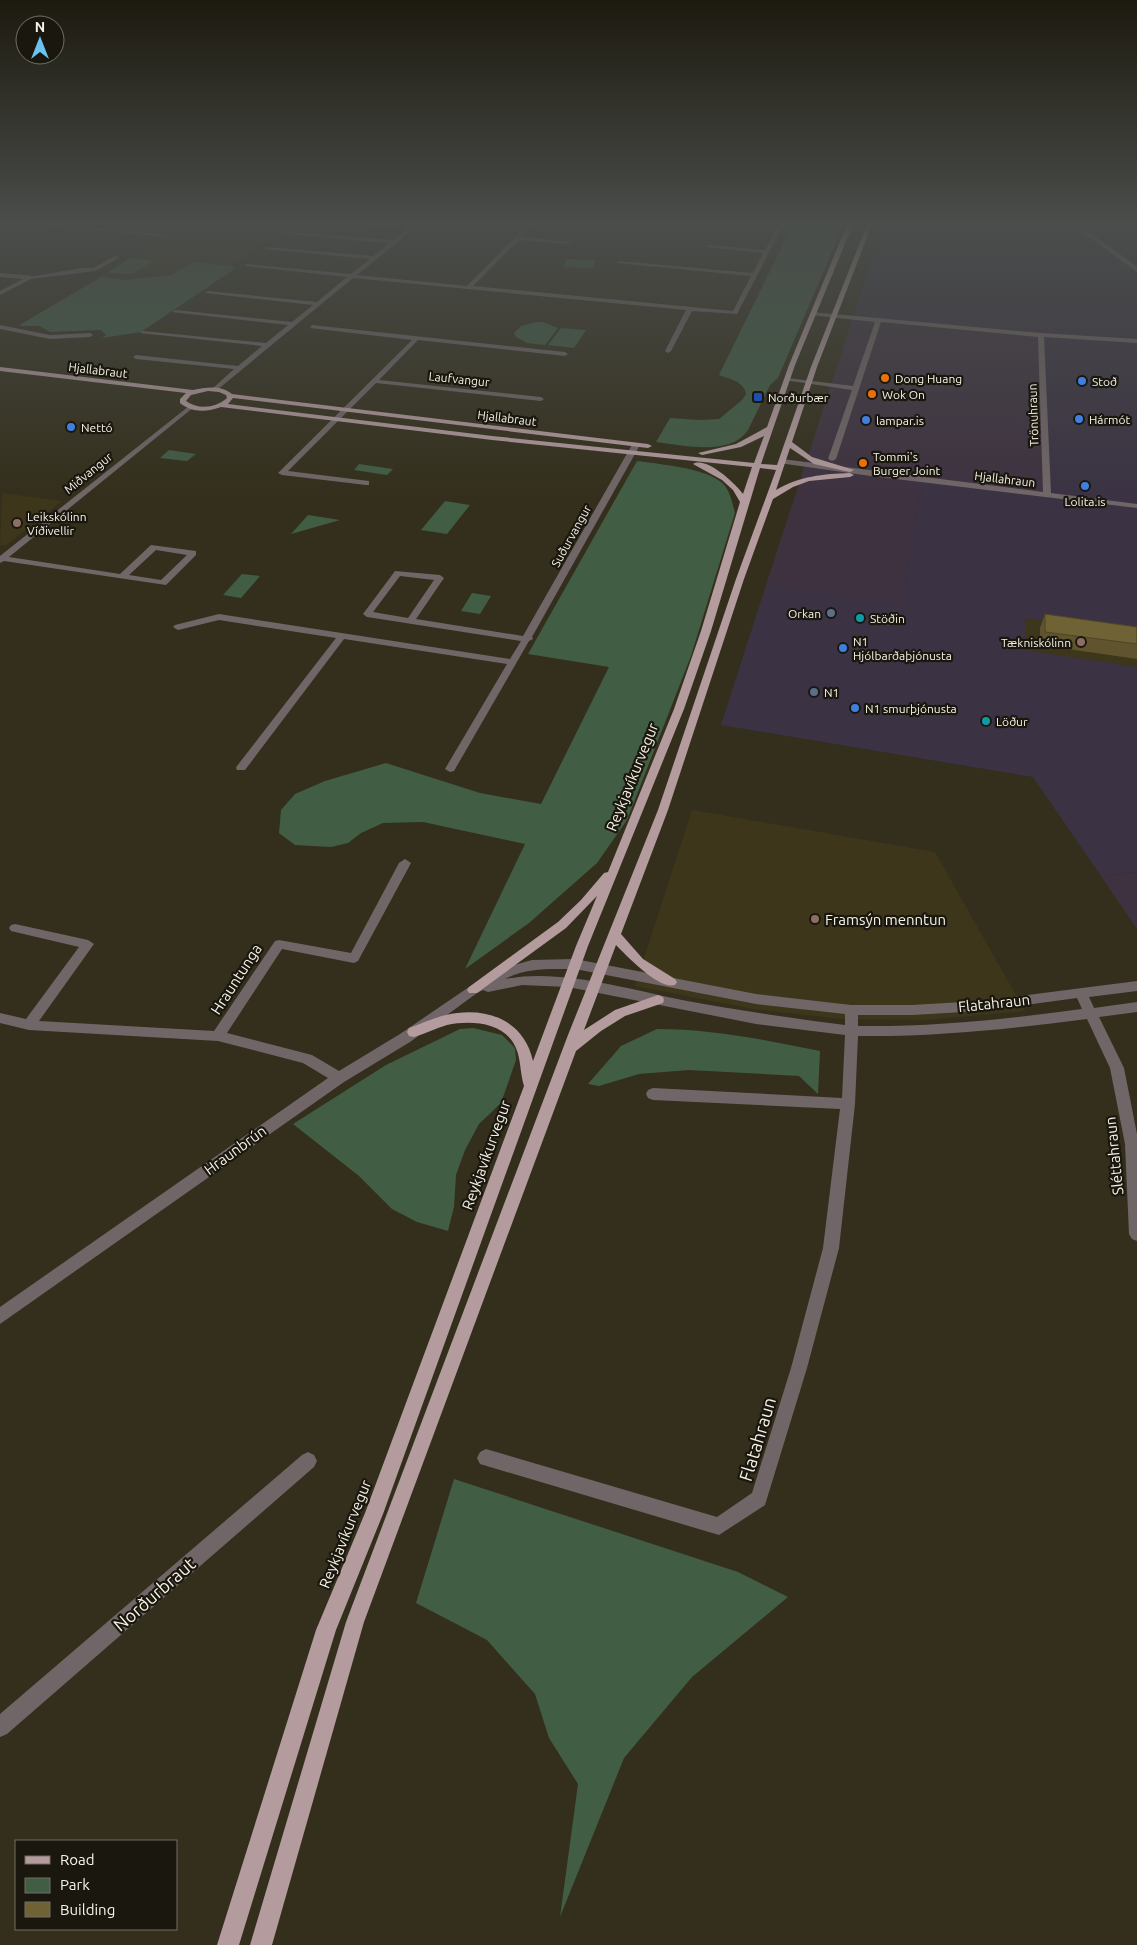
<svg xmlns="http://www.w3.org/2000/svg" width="1137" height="1945" font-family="Ubuntu,sans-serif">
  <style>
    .commercial { fill: #3e3240 }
    .industrial { fill: #3b3343 }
    .built { fill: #3d361b }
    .green { fill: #415d44 }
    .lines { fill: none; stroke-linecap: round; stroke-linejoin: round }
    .minor { fill: #716667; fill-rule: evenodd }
    .major { fill: #b39b9e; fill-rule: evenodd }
    .wall { fill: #5f542e }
    .building { fill: #6f6235; stroke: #4e4525 }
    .food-dot { fill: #e8710a; stroke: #1a170f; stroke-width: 2 }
    .shop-dot { fill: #3f7fe0; stroke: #1a170f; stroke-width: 2 }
    .transit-dot { fill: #1a4fb4; stroke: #1a170f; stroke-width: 2 }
    .education-dot { fill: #8d6e63; stroke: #1a170f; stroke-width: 2 }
    .service-dot { fill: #5c6f8a; stroke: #1a170f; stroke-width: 2 }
    .culture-dot { fill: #0f9aa8; stroke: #1a170f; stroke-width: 2 }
    .labels { text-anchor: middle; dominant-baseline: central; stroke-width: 4.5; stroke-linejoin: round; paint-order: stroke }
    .far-street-label { font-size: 12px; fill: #f7f3e7; stroke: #1a170f }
    .far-poi-label { font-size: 12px; fill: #f7f3e7; stroke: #1a170f; text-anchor: start }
    .street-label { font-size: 15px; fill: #f7f3e7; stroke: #1a170f }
    .poi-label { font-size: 15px; fill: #f7f3e7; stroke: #1a170f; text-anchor: start }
    .near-street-label { font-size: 18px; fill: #f7f3e7; stroke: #1a170f }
  </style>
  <rect width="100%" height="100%" fill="#342f1c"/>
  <g class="commercial">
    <path d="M 853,317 L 1043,336 L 1048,496 L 922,481 L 901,605 L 766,585 Z"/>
    <path d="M 1137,872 L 1137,929 L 1101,876 Z"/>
  </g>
  <path class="industrial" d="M 884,222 L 1137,222 L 1137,872 L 1101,876 L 1033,777 L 721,725 L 766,585 L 901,604 L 922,481 L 1047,496 L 1043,336 L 853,317 Z"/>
  <g class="built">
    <path d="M 195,222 L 295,222 L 232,265 L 194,262 L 171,275 L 126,280 L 98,277 L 166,235 L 175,233 Z"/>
    <path d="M 2,493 L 62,501 L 5,546 L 0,545 Z"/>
    <path d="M 1025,618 L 1137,634 L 1137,667 L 1025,650 Z"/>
    <path d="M 692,810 L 935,852 L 1025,1011 L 926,1020 L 841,1019 L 753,1009 L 635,986 Z"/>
  </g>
  <g class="green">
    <path d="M 794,222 L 840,222 L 842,228 L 778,378 L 770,385 L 748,430 C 730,457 683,445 656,442 L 670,418 L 699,420 L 719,419 L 742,400 L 746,394 C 743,380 731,380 719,375 Z"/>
    <path d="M 130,258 L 153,261 L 132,274 L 108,273 Z"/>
    <path d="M 567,259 L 596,260 L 593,268 L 564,267 Z"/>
    <path d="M 194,262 L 234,266 L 233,270 L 141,332 L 102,338 L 106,335 L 101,330 L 50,332 L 39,326 L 18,326 L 101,277 L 126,280 L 171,275 Z"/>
    <path d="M 537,322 L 543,322 L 558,328 L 545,345 L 527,343 L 516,337 L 514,333 L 521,326 Z"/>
    <path d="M 561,328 L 586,330 L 574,348 L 548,345 Z"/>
    <path d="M 169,450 L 196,454 L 187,461 L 160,458 Z"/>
    <path d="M 637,461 C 659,464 704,468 721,482 C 730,489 732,502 735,513 L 691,656 L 627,820 L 597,863 L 529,923 L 465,969 L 525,844 L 423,822 L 383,823 L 361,833 L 348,843 L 331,847 L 295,845 L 279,833 L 281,810 L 295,794 L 325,781 L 386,763 L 480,793 L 541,804 L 609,667 L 528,654 Z"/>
    <path d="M 359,464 L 393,469 L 387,475 L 354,470 Z"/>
    <path d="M 445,501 L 470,505 L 447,534 L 421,530 Z"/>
    <path d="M 308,515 L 340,520 L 291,534 Z"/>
    <path d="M 242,574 L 260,576 L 241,598 L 223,595 Z"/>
    <path d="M 472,593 L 491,596 L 480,614 L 461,611 Z"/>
    <path d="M 473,1028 L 502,1035 L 515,1048 L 516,1060 L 501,1103 L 479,1124 L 465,1150 L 456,1175 L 454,1207 L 448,1231 L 417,1222 L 392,1209 L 359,1176 L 293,1124 L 386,1065 L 460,1029 Z"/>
    <path d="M 657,1029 C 712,1029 766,1040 820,1051 L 818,1094 L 799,1076 L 689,1070 L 639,1074 L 599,1086 L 588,1084 L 621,1046 Z"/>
    <path d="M 454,1479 L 738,1572 L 788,1597 L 692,1677 L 624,1758 L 560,1917 L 578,1784 L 549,1738 L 535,1694 L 487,1640 L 416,1603 Z"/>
  </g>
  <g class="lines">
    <g class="minor">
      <path d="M 18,222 L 35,222 L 169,235 L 166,237 Z"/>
      <path d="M 344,222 L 411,226 L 416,222 L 422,222 L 357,275 L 467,286 L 530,222 L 535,222 L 521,237 L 572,242 L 569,244 L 519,240 L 473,286 L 733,311 L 751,276 L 617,263 L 620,261 L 753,273 L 763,253 L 706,247 L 709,245 L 765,250 L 780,222 L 785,222 L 737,314 L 692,311 L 671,351 L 668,353 L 665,351 L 686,310 L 353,278 L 217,390 L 212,389 L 234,369 L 136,359 L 133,357 L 136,355 L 238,366 L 262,346 L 140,333 L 143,331 L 266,343 L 288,325 L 172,312 L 175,310 L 292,322 L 313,305 L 205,293 L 208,291 L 317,302 L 347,277 L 244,266 L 247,264 L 351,274 L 370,259 L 264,249 L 267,247 L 373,256 L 390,243 L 285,234 L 288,232 L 393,240 L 407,229 Z"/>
      <path d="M 567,222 L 589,222 L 591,223 L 588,225 Z"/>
      <path d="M 1062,222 C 1080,221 1122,256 1137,267 L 1137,272 L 1086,235 Z"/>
      <path d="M 115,256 L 120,257 L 96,271 L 31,279 L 0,295 L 0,291 L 23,279 L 0,277 L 0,273 L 35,276 L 81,268 L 93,268 Z"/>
      <path d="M 812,312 L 1041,333 L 1137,339 L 1137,343 L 1044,337 L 1051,493 L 1137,504 L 1137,508 L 871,476 L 779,463 L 779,459 L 782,459 L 1043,492 L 1038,337 L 881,322 L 836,459 L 832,461 L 828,459 L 852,390 L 784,380 L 787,378 L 853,386 L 875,322 L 810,315 Z"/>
      <path d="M 0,325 L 50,335 L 90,333 L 93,335 L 90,337 L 50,339 L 0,329 Z"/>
      <path d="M 312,325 L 565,352 L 568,354 L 565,356 L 418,340 L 379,380 L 541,397 L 544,399 L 541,401 L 376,383 L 288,471 L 369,481 L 369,485 L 366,485 L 282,475 L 278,473 L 412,340 L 310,328 Z"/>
      <path d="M 189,406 L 194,407 L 9,557 L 120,574 L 151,545 L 196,551 L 196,555 L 166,585 L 4,561 L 0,563 L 0,556 ZM 156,550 L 187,555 L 161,580 L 129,575 Z"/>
      <path d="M 633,443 L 640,445 L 532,637 L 533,639 L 529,641 L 454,771 L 450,772 L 445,769 L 507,664 L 344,639 L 245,770 L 237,770 L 236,768 L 237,766 L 336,638 L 219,620 L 178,630 L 173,627 L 175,625 L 219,614 L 510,659 L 521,641 L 367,617 L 363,614 L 395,571 L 440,575 L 444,578 L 416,619 L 523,636 ZM 400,576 L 434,580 L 408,618 L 373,612 Z"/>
      <path d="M 405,859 L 411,863 L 358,961 L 354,963 L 282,949 L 227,1033 L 312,1055 L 339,1071 L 400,1034 L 469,987 L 507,967 L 532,960 L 575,959 L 756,994 L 851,1005 L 912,1005 L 981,1001 L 1137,981 L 1137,991 L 1089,997 L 1094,1008 L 1137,1002 L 1137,1012 L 1099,1017 L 1124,1068 L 1137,1134 L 1137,1241 L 1132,1239 L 1129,1234 L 1125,1144 L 1110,1068 L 1087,1019 C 1009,1029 937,1037 858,1036 L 855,1104 L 839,1248 L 807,1368 L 765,1505 L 719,1535 L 480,1464 L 477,1458 L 480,1452 L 486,1449 L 717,1517 L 752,1493 L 791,1368 L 823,1248 L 840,1109 L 653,1100 L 648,1098 L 646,1094 L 648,1090 L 653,1088 L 842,1098 L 845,1035 L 756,1024 L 568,987 L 522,985 L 488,992 L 483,990 L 477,993 L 410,1042 L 344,1082 L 0,1324 L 0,1307 L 328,1078 L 303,1063 L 218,1041 L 29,1030 L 0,1023 L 0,1013 L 26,1019 L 79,947 L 11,931 L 9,928 L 11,925 L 15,924 L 88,940 L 94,944 L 39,1021 L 214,1031 L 275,941 L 279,940 L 351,953 L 399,863 ZM 575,969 L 756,1004 L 845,1014 L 845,1025 C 790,1018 736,1010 682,1000 C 628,989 559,968 505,979 C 527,967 551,969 575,969 ZM 1077,998 L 1082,1009 C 1007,1019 934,1027 858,1026 L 858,1015 L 912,1015 L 981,1011 Z"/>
      <path d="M 308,1452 L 314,1455 L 317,1461 L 314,1467 L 7,1734 L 0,1737 L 0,1714 L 302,1455 Z"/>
    </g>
    <path class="major" d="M 848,222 L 854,222 L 795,365 L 761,464 L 777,465 L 811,367 L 868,222 L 873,222 L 817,367 L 792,442 L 812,457 L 854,470 L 850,472 L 814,464 L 790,448 L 776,490 C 800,476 823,474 850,473 L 854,475 L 850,477 L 809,481 L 793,487 L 773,499 L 744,579 L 668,810 L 621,934 L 643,959 L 675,979 L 677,982 L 675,985 C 659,990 627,956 616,945 L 584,1030 L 615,1010 L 658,995 L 663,997 L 664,1000 L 663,1003 L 625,1016 L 601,1031 L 576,1051 L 364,1622 L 272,1945 L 250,1945 L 346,1622 L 568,1035 L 658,810 L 736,579 L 776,470 L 760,468 L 711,631 L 684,709 L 588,946 L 383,1514 L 336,1630 L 239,1945 L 217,1945 L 316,1630 L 365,1513 L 524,1086 C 520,1073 521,1060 516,1048 C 505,1022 471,1020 447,1025 C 436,1028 425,1034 414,1037 L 409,1036 L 407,1032 L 409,1028 C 421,1024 433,1018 446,1015 C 485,1006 524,1019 533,1061 L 576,946 L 597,896 L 566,928 L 477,993 L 469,993 L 467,990 L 469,987 L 558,922 L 581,900 L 604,873 L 608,872 L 674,709 L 701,631 L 740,502 L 733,490 L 722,480 L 693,464 C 706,456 735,483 743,494 L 752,467 L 492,440 L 221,407 C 207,412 192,413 180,403 L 180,399 L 186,393 L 0,371 L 0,367 L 193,390 C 207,387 221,385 232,394 L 648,444 L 652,446 L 648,448 L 233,398 L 228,404 L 492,436 L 754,463 L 764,436 L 741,447 L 702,455 L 698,453 L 736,444 L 767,427 L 789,365 ZM 208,391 L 219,392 L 226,395 L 227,398 C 216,408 198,410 186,401 L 191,395 Z"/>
  </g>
  <path class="wall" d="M 1045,614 L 1137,627 L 1137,659 L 1040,645 L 1040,628 Z"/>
  <path class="building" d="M 1045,614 L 1137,627 L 1137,644 L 1045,632 Z"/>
  <linearGradient id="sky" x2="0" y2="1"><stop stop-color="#1d1a0f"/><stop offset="0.45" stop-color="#4a4d4b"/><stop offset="1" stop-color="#4a4d4b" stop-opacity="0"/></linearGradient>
  <rect width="1137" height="494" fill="url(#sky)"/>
  <g class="food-dot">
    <circle cx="885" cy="378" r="5"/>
    <circle cx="872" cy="394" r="5"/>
    <circle cx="863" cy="463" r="5"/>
  </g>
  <g class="shop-dot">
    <circle cx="1082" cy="381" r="5"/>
    <circle cx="1079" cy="419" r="5"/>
    <circle cx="866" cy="420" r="5"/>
    <circle cx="71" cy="427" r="5"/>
    <circle cx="1085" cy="486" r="5"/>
    <circle cx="843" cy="648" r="5"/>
    <circle cx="855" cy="708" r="5"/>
  </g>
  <rect class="transit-dot" x="753" y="392" width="10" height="10" rx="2.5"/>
  <g class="education-dot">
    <circle cx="17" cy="523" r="5"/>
    <circle cx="1081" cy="642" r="5"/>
    <circle cx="815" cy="919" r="5"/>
  </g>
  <g class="service-dot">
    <circle cx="831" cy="613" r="5"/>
    <circle cx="814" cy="692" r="5"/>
  </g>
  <g class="culture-dot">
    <circle cx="860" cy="618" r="5"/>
    <circle cx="986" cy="721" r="5"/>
  </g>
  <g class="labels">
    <g class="far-street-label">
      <text transform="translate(98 370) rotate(7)">Hjallabraut</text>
      <text transform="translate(459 379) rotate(6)">Laufvangur</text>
      <text transform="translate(1033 415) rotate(-92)">Trönuhraun</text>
      <text transform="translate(507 418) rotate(7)">Hjallabraut</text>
      <text transform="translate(88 473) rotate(-39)">Miðvangur</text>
      <text transform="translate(1005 479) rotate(7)">Hjallahraun</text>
      <text transform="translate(571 536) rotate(-61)">Suðurvangur</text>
    </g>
    <g class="far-poi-label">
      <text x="895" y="378">Dong Huang</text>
      <text x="1092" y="381">Stoð</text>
      <text x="882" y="394">Wok On</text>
      <text x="768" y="397">Norðurbær</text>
      <text x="1089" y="419">Hármót</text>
      <text x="876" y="420">lampar.is</text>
      <text x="81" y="427">Nettó</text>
      <text x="873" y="456">Tommi's<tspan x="873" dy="14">Burger Joint</tspan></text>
      <text x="1085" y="501" text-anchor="middle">Lolita.is</text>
      <text x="27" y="516">Leikskólinn<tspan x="27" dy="14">Víðivellir</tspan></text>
      <text x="821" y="613" text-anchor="end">Orkan</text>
      <text x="870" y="618">Stöðin</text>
      <text x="853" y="641">N1<tspan x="853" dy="14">Hjólbarðaþjónusta</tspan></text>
      <text x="1071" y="642" text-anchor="end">Tækniskólinn</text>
      <text x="824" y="692">N1</text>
      <text x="865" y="708">N1 smurþjónusta</text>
      <text x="996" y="721">Löður</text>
    </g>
    <g class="street-label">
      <text transform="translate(632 777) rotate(-68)">Reykjavíkurvegur</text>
      <text transform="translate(236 979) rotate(-57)">Hrauntunga</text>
      <text transform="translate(994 1003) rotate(-6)">Flatahraun</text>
      <text transform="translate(235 1150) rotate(-36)">Hraunbrún</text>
      <text transform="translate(486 1155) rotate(-70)">Reykjavíkurvegur</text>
      <text transform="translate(1114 1156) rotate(-96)">Sléttahraun</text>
      <text transform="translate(345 1534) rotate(-68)">Reykjavíkurvegur</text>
    </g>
    <g class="poi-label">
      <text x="825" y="919">Framsýn menntun</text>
    </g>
    <g class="near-street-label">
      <text transform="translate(757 1439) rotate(-73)">Flatahraun</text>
      <text transform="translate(154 1594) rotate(-41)">Norðurbraut</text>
    </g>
  </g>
  <rect x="15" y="1840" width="162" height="90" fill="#1a170f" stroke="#726f65"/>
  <rect x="25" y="1856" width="25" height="8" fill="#b39b9e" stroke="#726f65"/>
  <text x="60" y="1865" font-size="15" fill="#f7f3e7">Road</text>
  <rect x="25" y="1878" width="25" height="15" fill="#415d44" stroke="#726f65"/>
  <text x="60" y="1890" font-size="15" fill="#f7f3e7">Park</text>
  <rect x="25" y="1902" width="25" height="15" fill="#6f6235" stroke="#726f65"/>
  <text x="60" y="1915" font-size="15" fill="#f7f3e7">Building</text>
  <g transform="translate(40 40)"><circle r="24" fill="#1a170f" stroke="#726f65"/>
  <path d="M0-4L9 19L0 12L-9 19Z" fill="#6bc3f2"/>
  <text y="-8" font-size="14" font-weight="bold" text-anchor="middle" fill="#f7f3e7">N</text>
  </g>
</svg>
